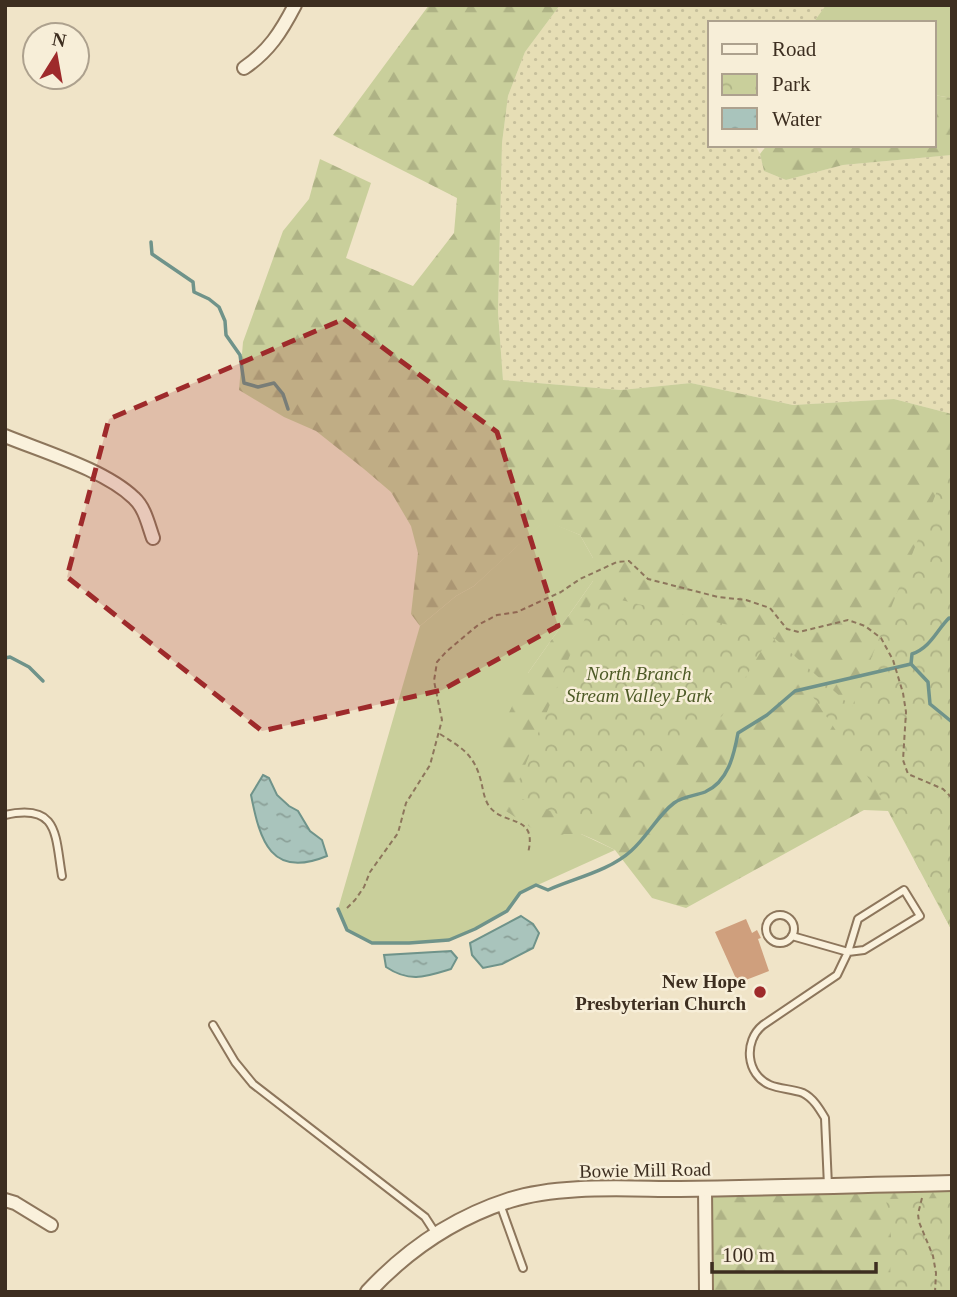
<svg xmlns="http://www.w3.org/2000/svg" width="957" height="1297" font-family="Georgia,serif">
  <style>
    .farmland { fill: url(#farmland-dots) }
    .grass { fill: #c9cf9b }
    .forest { fill: url(#forest-firs) }
    .park { fill: url(#park-crowns) }
    .water { fill: url(#water-ripples); stroke: #6f938a; stroke-width: 2 }
    .lines { fill: none; stroke-linecap: round; stroke-linejoin: round }
    .stream { stroke: #6f938a; stroke-width: 3.5 }
    .building { fill: #cf9f7d }
    .service-casing { stroke: #8d765c; stroke-width: 10 }
    .minor-casing { stroke: #8d765c; stroke-width: 16 }
    .tertiary-casing { stroke: #8d765c; stroke-width: 18 }
    .path { stroke: #8d765c; stroke-width: 2; stroke-dasharray: 5 3.5; stroke-linecap: butt }
    .service { stroke: #faf1dc; stroke-width: 6 }
    .minor { stroke: #faf1dc; stroke-width: 12 }
    .tertiary { stroke: #faf1dc; stroke-width: 14 }
    .marked { fill: #9e2a2b; fill-opacity: 0.2; stroke: #9e2a2b; stroke-width: 5; stroke-dasharray: 14 9; stroke-linejoin: round }
    .poi-dot { fill: #9e2a2b; stroke: #f7eed8; stroke-width: 2.5 }
    .labels { text-anchor: middle; dominant-baseline: central; stroke-width: 5; stroke-linejoin: round; paint-order: stroke }
    .park-label { font-size: 19px; font-style: italic; fill: #4d5a26; stroke: #f7eed8 }
    .poi-label { font-size: 19px; font-weight: bold; fill: #3d2e20; stroke: #f7eed8; text-anchor: end }
    .street-label { font-size: 19px; fill: #3d2e20; stroke: #f7eed8 }
  </style>
  <defs>
    <pattern id="farmland-dots" width="8" height="8" patternUnits="userSpaceOnUse" patternTransform="scale(1.75)"><rect width="8" height="8" fill="#e6deb5"/><path d="M2 2h.1M6 6h.1" fill="none" stroke="#c6bf9b" stroke-width="1.8" stroke-linecap="round"/></pattern>
    <pattern id="forest-firs" width="22" height="20" patternUnits="userSpaceOnUse" patternTransform="scale(1.75)"><rect width="22" height="20" fill="#c9cf9b"/><path d="M5 1l3.5 6h-7zM16 11l3.5 6h-7z" fill="#aeb285"/></pattern>
    <pattern id="park-crowns" width="20" height="18" patternUnits="userSpaceOnUse" patternTransform="scale(1.75)"><rect width="20" height="18" fill="#c9cf9b"/><path d="M2 6a3 3 0 1 1 6 0M12 15a3 3 0 1 1 6 0" fill="none" stroke="#aeb285"/></pattern>
    <pattern id="water-ripples" width="26" height="14" patternUnits="userSpaceOnUse" patternTransform="scale(1.75)"><rect width="26" height="14" fill="#a9c4bc"/><path d="M2 4q2-2 4 0t4 0M15 11q2-2 4 0t4 0" fill="none" stroke="#8ba098"/></pattern>
  </defs>
  <rect width="100%" height="100%" fill="#f0e4c8"/>
  <path class="farmland" d="M 560,5 L 826,5 L 813,23 L 710,23 L 710,145 L 755,145 L 760,154 L 764,171 L 786,180 L 843,165 L 952,155 L 952,414 L 894,399 L 793,405 L 691,383 L 621,390 L 503,380 L 498,312 L 502,143 L 508,96 L 525,52 Z"/>
  <g class="grass">
    <path d="M 826,5 L 952,5 L 952,98 L 934,95 L 934,23 L 813,23 Z"/>
    <path d="M 545,520 L 580,535 L 593,558 L 593,581 L 528,673 L 564,834 L 581,834 L 615,850 L 520,893 L 507,911 L 475,929 L 449,940 L 409,943 L 372,943 L 347,930 L 338,909 L 420,626 L 456,596 L 474,586 Z"/>
  </g>
  <g class="forest">
    <path d="M 429,5 L 560,5 L 525,52 L 508,96 L 502,143 L 498,312 L 503,380 L 621,390 L 691,383 L 793,405 L 894,399 L 952,414 L 952,931 L 888,811 L 864,810 L 686,908 L 652,898 L 615,850 L 595,840 L 581,834 L 564,834 L 551,841 L 503,809 L 497,768 L 504,723 L 528,673 L 593,581 L 593,558 L 580,535 L 545,521 L 474,586 L 456,596 L 420,626 L 411,614 L 418,553 L 411,526 L 391,492 L 364,469 L 316,431 L 284,417 L 239,390 L 243,342 L 283,231 L 309,199 L 320,159 L 371,183 L 346,258 L 413,286 L 454,233 L 457,198 L 333,135 Z"/>
    <path d="M 934,95 L 952,98 L 952,155 L 843,165 L 786,180 L 764,171 L 760,154 L 767,145 L 934,145 Z"/>
    <path d="M 952,1183 L 952,1292 L 706,1292 L 705,1189 Z"/>
  </g>
  <g class="park">
    <path d="M 952,453 L 952,931 L 890,810 L 771,635 L 722,716 L 648,770 L 606,808 L 590,828 L 513,795 L 595,594 L 771,635 L 852,707 Z"/>
    <path d="M 952,1198 L 952,1292 L 890,1292 L 891,1236 L 886,1199 Z"/>
  </g>
  <g class="water">
    <path d="M 263,775 L 269,778 L 277,795 L 289,806 L 298,811 L 310,831 L 322,840 L 327,856 C 271,879 260,841 251,795 Z"/>
    <path d="M 521,916 L 533,924 L 539,933 L 533,948 L 502,964 L 483,968 L 472,955 L 470,943 Z"/>
    <path d="M 451,951 L 457,958 L 451,969 C 425,977 410,983 386,967 L 384,955 Z"/>
  </g>
  <g class="lines">
    <g class="stream">
      <path d="M 151,242 L 152,254 L 193,282 L 194,292 L 209,299 L 219,307 L 225,321 L 226,335 L 240,355 L 244,383 L 258,387 L 274,383 L 283,394 L 288,409"/>
      <path d="M 952,619 L 949,618 C 936,631 931,647 912,654 L 911,664 L 928,682 L 930,704 L 952,722"/>
      <path d="M 5,658 L 10,657 L 29,667 L 43,681"/>
      <path d="M 338,909 L 347,930 L 372,943 L 409,943 L 449,940 L 475,929 L 507,911 L 520,893 L 536,885 L 548,890 C 575,878 609,871 631,851 C 648,836 657,816 674,803 C 683,796 695,796 705,792 C 728,782 734,755 738,733 L 767,715 L 795,691 L 911,664"/>
    </g>
  </g>
  <path class="building" d="M 746,919 L 752,933 L 757,930 L 761,938 L 758,939 L 769,971 L 738,983 L 715,932 Z"/>
  <g class="lines">
    <defs>
      <g id="service">
        <path d="M 5,815 C 59,803 55,835 62,876"/>
        <circle cx="780" cy="929" r="14"/>
        <path d="M 792,936 L 848,952 L 864,950 L 920,916 L 904,890 L 858,919 L 848,952 L 837,975 L 763,1025 C 743,1041 746,1075 770,1085 C 780,1089 792,1089 803,1093 C 813,1098 819,1108 825,1118 L 828,1186"/>
        <path d="M 213,1025 L 235,1062 L 253,1084 L 425,1217 L 436,1234"/>
        <path d="M 500,1204 L 523,1268"/>
      </g>
      <g id="minor">
        <path d="M 244,68 C 269,51 281,32 295,5"/>
        <path d="M 5,436 C 44,452 105,470 134,498 C 145,508 148,524 153,538"/>
        <path d="M 705,1189 L 706,1292"/>
        <path d="M 5,1200 L 15,1203 L 51,1225"/>
      </g>
      <path id="tertiary" d="M 368,1292 C 408,1249 454,1218 510,1200 C 560,1184 627,1189 680,1189 C 770,1188 861,1185 952,1183"/>
    </defs>
    <use href="#service" class="service-casing"/>
    <use href="#minor" class="minor-casing"/>
    <use href="#tertiary" class="tertiary-casing"/>
    <g class="path">
      <path d="M 440,734 C 462,748 474,754 481,781 C 483,789 484,799 489,806 C 504,827 538,813 528,853"/>
      <path d="M 347,908 L 355,900 L 364,887 L 370,872 L 398,833 L 406,803 L 430,765 L 442,720 L 434,681 L 437,662 L 446,652 L 478,625 L 497,615 L 517,612 L 561,592 L 580,579 L 617,562 L 629,561 L 648,579 L 718,597 L 746,600 L 770,608 L 787,629 L 799,632 L 848,620 L 865,626 L 881,638 L 893,660 L 903,693 L 906,712 L 903,760 L 908,774 L 943,789 L 952,798"/>
      <path d="M 922,1198 L 918,1214 L 919,1222 L 933,1256 L 936,1273 L 935,1292"/>
    </g>
    <use href="#service" class="service"/>
    <use href="#minor" class="minor"/>
    <use href="#tertiary" class="tertiary"/>
  </g>
  <path class="marked" d="M 344,319 L 497,432 L 558,626 L 442,690 L 262,731 L 67,577 L 109,419 Z"/>
  <circle class="poi-dot" cx="760" cy="992" r="7"/>
  <g class="labels">
    <g class="park-label">
      <text x="639" y="673">North Branch<tspan x="639" dy="22">Stream Valley Park</tspan></text>
    </g>
    <g class="poi-label">
      <text x="746" y="981">New Hope<tspan x="746" dy="22">Presbyterian Church</tspan></text>
    </g>
    <g class="street-label">
      <text transform="translate(645 1170) rotate(-1)">Bowie Mill Road</text>
    </g>
  </g>
  <rect width="957" height="1297" fill="none" stroke="#3d2e20" stroke-width="14"/>
  <rect x="708" y="21" width="228" height="126" fill="#f7eed8" stroke="#ada18e" stroke-width="2"/>
  <rect x="722" y="44" width="35" height="10" fill="#faf1dc" stroke="#ada18e" stroke-width="2"/>
  <text x="772" y="56" font-size="21" fill="#3d2e20">Road</text>
  <rect x="722" y="74" width="35" height="21" fill="url(#park-crowns)" stroke="#ada18e" stroke-width="2"/>
  <text x="772" y="91" font-size="21" fill="#3d2e20">Park</text>
  <rect x="722" y="108" width="35" height="21" fill="url(#water-ripples)" stroke="#ada18e" stroke-width="2"/>
  <text x="772" y="126" font-size="21" fill="#3d2e20">Water</text>
  <g transform="translate(56 56) rotate(11)"><circle r="33" fill="#f7eed8" stroke="#ada18e" stroke-width="2"/>
  <path d="M0-5L12 26L0 18L-12 26Z" fill="#9e2a2b"/>
  <text y="-10" font-size="19" font-weight="bold" text-anchor="middle" fill="#3d2e20">N</text>
  </g>
  <path d="M712 1262v10h164v-10" fill="none" stroke="#3d2e20" stroke-width="3.5"/>
  <text x="722" y="1262" font-size="21" fill="#3d2e20" stroke="#f7eed8" stroke-width="5" paint-order="stroke">100 m</text>
</svg>
